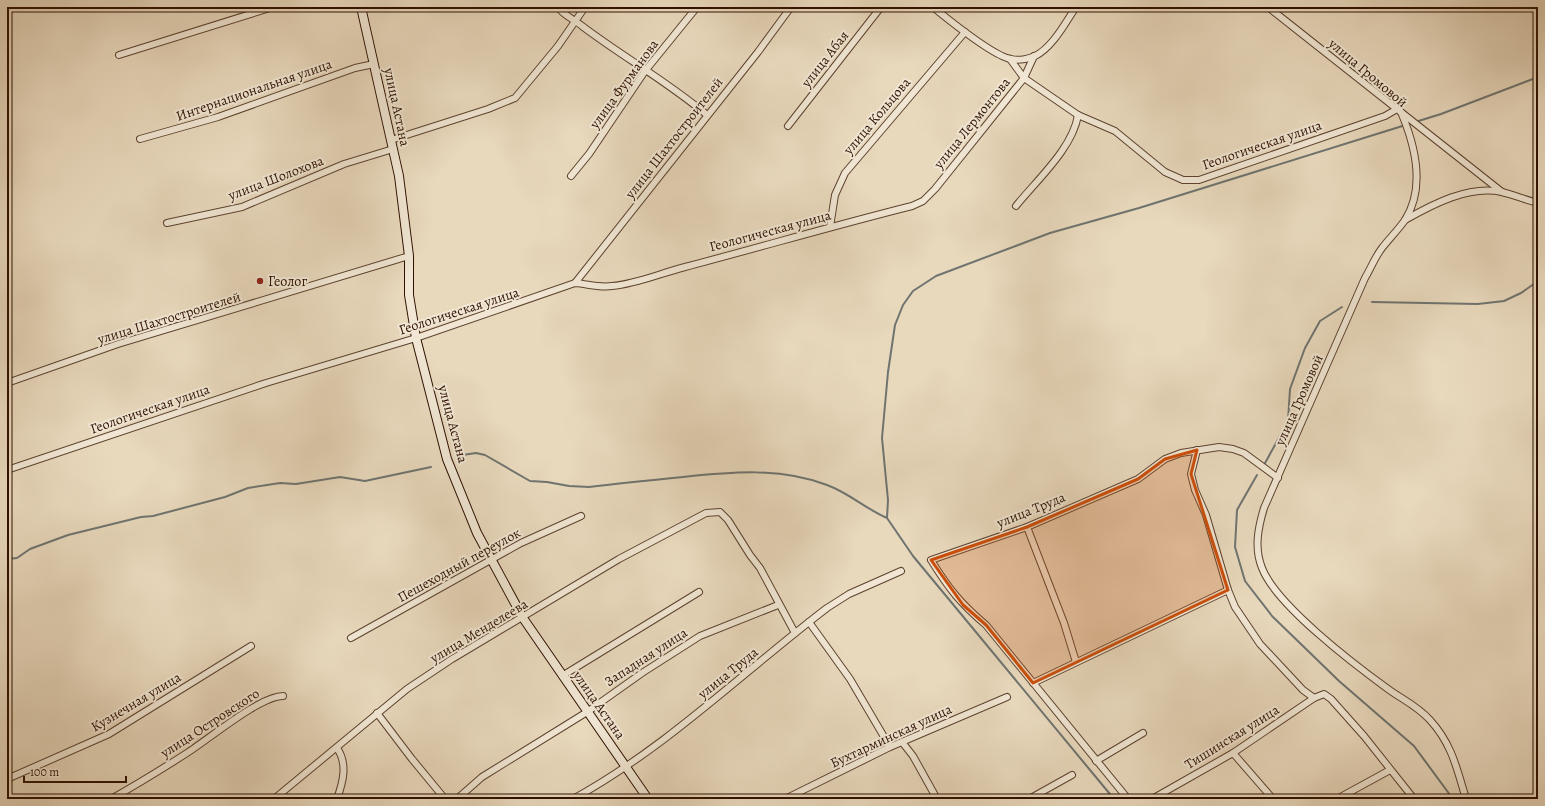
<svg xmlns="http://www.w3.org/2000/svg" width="1545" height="806" font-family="Alegreya,serif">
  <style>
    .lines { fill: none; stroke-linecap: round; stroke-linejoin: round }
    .stream { stroke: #6f7470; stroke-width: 2 }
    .street-casing { stroke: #5c422f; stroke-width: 8 }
    .secondary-casing { stroke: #2e1000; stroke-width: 10 }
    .street { stroke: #f0e6d3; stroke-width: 6 }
    .secondary { stroke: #f0e6d3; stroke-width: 8 }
    .marked { fill: #cc4e0a; fill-opacity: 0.2; stroke: #cc4e0a; stroke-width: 3; stroke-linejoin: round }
    .poi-dot { fill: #8f2418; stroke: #f0e6d3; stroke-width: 1.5 }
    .labels { text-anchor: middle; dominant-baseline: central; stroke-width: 4; stroke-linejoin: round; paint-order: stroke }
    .street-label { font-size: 14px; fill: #2e1000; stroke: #f0e6d3 }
    .poi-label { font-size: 14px; fill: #2e1000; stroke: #f0e6d3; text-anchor: start }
  </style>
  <rect width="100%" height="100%" fill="#e8d8bc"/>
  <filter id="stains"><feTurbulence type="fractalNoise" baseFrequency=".005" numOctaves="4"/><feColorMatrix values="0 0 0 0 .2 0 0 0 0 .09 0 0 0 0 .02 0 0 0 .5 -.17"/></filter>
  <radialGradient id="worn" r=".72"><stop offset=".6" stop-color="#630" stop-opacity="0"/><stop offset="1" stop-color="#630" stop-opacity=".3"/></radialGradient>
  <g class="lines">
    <g class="stream">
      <path d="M 1372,302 L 1478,304 L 1504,301 L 1521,293 L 1538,281"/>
      <path d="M 456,456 L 476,453 L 485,455 L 530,481 L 547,482 L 569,486 L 589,487 C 621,483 652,480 683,477 C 731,472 780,467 827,485 C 849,493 866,509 887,518"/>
      <path d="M 1264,465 L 1288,421 L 1290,389 L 1305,348 L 1320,321 L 1342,307"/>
      <path d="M 1257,475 L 1237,510 L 1235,547 L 1245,581 L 1272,616 L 1339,681 L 1414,746 L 1453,799"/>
      <path d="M 7,559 L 17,558 L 30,549 L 68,535 L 141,517 L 153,516 L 225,497 L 248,488 L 280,483 L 296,484 L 340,477 L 365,481 L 431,467"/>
      <path d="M 1114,799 L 913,556 L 887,518 L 888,500 L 882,438 L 888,372 L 895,325 L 903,305 L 913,291 L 936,276 L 1050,233 L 1139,208 L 1396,128 L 1441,114 L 1538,77"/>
    </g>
    <defs>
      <g id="street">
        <path d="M 558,7 C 564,16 574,19 582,26 C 623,57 668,82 707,115"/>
        <path d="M 933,7 C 949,20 993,56 1011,59 C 1018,61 1029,59 1035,56 C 1053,47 1065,23 1076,7"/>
        <path d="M 1268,7 L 1502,192"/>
        <path d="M 119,55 L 273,7"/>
        <path d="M 1010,59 L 1024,78 L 1078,115 L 1115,131 L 1165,172 L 1183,180 L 1199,180 L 1385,116 L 1397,109"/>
        <path d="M 1401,112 C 1415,145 1426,187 1405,220 C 1398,230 1389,239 1382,248 C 1375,257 1371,268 1365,278 L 1264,508 C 1258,528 1254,548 1262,568 C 1276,605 1355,665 1388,689 C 1403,700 1416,705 1430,720 C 1452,744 1457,769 1466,799"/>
        <path d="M 788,126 L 881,7"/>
        <path d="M 140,139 L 218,117 L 355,68 L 374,64"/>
        <path d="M 391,140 L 488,109 L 515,98 L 558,46 L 585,7"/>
        <path d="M 571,176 L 589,154 L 645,71 L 697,7"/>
        <path d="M 1016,206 C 1036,181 1073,148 1078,115"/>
        <path d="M 1405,220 C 1433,204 1469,185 1502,192 C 1514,195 1526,200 1538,203"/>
        <path d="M 167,223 L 242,207 L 344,164 L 393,149"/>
        <path d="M 830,227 L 835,195 L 845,173 L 965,32"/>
        <path d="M 575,283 L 758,52 L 791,7"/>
        <path d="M 7,383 L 118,344 L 409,256"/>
        <path d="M 1197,450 L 1191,474 L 1195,490 L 1206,515 L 1228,590 L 1235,607 L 1260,644 L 1303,690 L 1314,698"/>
        <path d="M 7,470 L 266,383 L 416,338 L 575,283 C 588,284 599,288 612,286 C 637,284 661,273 685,267 C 761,247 836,225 912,206 L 923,201 L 935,189 L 1024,78 L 1034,56"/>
        <path d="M 1027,527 L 1064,623 L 1076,662"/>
        <path d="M 809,622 L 850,679 L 890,747"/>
        <path d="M 351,638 L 521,543 L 581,516"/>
        <path d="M 562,676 L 699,592"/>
        <path d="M 1033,683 L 1228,590"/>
        <path d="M 377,713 L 412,759 L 445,799"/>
        <path d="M 902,742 L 913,756 L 937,799"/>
        <path d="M 337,748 C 348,764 343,782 337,799"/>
        <path d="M 1233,753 L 1273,799"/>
        <path d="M 1096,761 L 1143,733"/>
        <path d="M 7,779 L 109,734 L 251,646"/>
        <path d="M 111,799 C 136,785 162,769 187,753 C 209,739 260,696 283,696"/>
        <path d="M 274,799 L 407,689 L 452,659 L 619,559 L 706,513 L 720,512 L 728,520 L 750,555 L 760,568 L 795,633"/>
        <path d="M 457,799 L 482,777 L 587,712 L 642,673 L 700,636 L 778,605"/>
        <path d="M 573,799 C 666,748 743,672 827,608 L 849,594 L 901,571"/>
        <path d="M 785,799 L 890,747 L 1007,697"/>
        <path d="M 1029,799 L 1072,775"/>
        <path d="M 1128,799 L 986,625 C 960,603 949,589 931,560 L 1027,527 L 1138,479 L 1165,459 L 1181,453 L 1219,447 L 1233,449 L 1244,453 L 1278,478"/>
        <path d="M 1152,799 L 1233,753 L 1314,698 L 1324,694 L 1331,699 L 1364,736 L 1414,799"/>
        <path d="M 1337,799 L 1390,770"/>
      </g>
      <path id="secondary" d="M 361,7 L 399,176 L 409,256 L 409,295 L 416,338 L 447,459 L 477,533 L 523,618 L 648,799"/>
    </defs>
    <use href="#street" class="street-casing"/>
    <use href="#secondary" class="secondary-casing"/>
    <use href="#street" class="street"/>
    <use href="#secondary" class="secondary"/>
  </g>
  <path class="marked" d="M 1197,450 L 1191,474 L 1228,590 L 1033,683 L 986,625 L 963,605 L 931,560 L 1027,527 L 1138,479 L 1165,459 Z"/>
  <circle class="poi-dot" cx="260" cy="281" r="4"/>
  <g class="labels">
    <g class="street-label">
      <text transform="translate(825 59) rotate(-52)">улица Абая</text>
      <text transform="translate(1368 73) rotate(40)">улица Громовой</text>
      <text transform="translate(624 84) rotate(-54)">улица Фурманова</text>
      <text transform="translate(254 90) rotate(-19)">Интернациональная улица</text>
      <text transform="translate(397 107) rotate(78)">улица Астана</text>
      <text transform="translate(877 116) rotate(-50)">улица Кольцова</text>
      <text transform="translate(972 123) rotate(-51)">улица Лермонтова</text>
      <text transform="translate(674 138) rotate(-52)">улица Шахтостроителей</text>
      <text transform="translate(1262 145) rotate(-19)">Геологическая улица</text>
      <text transform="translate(276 178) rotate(-21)">улица Шолохова</text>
      <text transform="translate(770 231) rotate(-15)">Геологическая улица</text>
      <text transform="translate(459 311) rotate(-18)">Геологическая улица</text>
      <text transform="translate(169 318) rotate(-17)">улица Шахтостроителей</text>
      <text transform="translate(1299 400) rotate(-66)">улица Громовой</text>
      <text transform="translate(150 409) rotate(-19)">Геологическая улица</text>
      <text transform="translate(453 424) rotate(75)">улица Астана</text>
      <text transform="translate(1031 510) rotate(-22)">улица Труда</text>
      <text transform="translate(459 565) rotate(-29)">Пешеходный переулок</text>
      <text transform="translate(479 631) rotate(-31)">улица Менделеева</text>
      <text transform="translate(646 657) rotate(-33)">Западная улица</text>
      <text transform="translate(728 673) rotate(-39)">улица Труда</text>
      <text transform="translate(136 702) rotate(-31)">Кузнечная улица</text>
      <text transform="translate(599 705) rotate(55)">улица Астана</text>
      <text transform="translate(210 723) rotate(-33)">улица Островского</text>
      <text transform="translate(891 736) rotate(-25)">Бухтарминская улица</text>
      <text transform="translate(1232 737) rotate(-32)">Тишинская улица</text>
    </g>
    <g class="poi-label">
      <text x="268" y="281">Геолог</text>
    </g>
  </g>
  <rect width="1545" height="806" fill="none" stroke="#e8d8bc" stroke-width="24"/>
  <rect x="8" y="8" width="1529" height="790" fill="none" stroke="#2e1000" stroke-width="2"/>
  <rect x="12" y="12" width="1521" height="782" fill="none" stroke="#2e1000"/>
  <path d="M24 776v6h102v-6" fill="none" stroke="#2e1000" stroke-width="2"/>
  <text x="30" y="776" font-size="12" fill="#2e1000" stroke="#f0e6d3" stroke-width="3" paint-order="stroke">100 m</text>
  <rect width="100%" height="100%" filter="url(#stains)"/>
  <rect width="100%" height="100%" fill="url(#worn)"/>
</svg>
